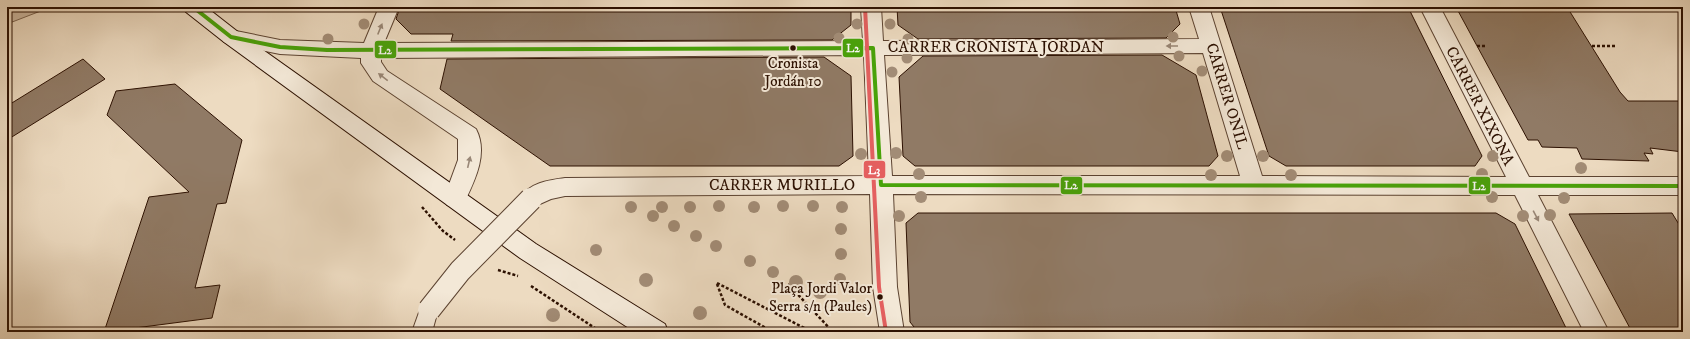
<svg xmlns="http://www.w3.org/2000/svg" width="1690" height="339" font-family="'IM FELL DW Pica',serif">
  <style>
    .green { fill: #ccb8a0; stroke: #7c6450 }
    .building { fill: #907a65; stroke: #2c1001 }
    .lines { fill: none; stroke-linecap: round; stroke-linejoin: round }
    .lane-casing { stroke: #5c4331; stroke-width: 2 }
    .street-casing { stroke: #5c4331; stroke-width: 2 }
    .secondary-casing { stroke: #2c1001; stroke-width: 2 }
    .path { stroke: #2c1001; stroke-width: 2.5; stroke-dasharray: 3 2; stroke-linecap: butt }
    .lane { fill: #f3e8d7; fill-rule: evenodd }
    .street { fill: #f3e8d7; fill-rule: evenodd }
    .secondary { fill: #f3e8d7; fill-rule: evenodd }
    .street-bridge-casing { stroke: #5c4331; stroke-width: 24; stroke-linecap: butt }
    .street-bridge { stroke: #f3e8d7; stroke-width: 22 }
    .bus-1-casing { stroke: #f3e8d7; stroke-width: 7 }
    .bus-2-casing { stroke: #f3e8d7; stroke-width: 7 }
    .bus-1 { stroke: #48a309; stroke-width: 4 }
    .bus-2 { stroke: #e45f5f; stroke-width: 4 }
    .tree { fill: #a28c76 }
    .oneway { fill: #998777 }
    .bus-dot { fill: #2c1001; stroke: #f3e8d7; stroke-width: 1.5 }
    .labels { text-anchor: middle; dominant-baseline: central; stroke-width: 4; stroke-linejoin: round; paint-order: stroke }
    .bus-label { font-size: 15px; fill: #2c1001; stroke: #f3e8d7 }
    .street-label { font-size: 16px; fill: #2c1001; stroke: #f3e8d7 }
    .line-badge { stroke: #f3e8d7; stroke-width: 1.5 }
    .badge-label { font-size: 11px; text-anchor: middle; font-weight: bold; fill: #fff }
  </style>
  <rect width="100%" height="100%" fill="#eddbc1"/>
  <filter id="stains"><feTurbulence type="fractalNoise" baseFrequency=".005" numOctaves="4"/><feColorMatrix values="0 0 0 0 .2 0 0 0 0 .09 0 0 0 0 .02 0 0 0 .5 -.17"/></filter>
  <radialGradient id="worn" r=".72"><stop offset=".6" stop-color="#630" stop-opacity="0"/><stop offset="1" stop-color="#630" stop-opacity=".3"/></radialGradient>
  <path class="green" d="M 7,7 L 51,7 L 7,24 Z"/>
  <g class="building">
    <path d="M 400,7 L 851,7 L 851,25 L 832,40 L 451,41 L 453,34 L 411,34 L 396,19 Z"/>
    <path d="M 897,7 L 1175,7 L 1180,24 L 1166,38 L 918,39 L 898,25 Z"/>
    <path d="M 1220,7 L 1408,7 L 1482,156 L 1475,166 L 1286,166 L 1269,156 Z"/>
    <path d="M 1465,7 L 1567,7 L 1620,92 L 1628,101 L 1683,101 L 1683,152 L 1650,148 L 1653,154 L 1644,153 L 1649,161 L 1582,159 L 1577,148 L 1542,147 L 1538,140 L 1528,140 L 1457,9 L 1466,9 Z"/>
    <path d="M 1162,55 L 1196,75 L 1218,156 L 1209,166 L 915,166 L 903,156 L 899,77 L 923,56 Z"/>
    <path d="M 824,57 L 851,76 L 853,156 L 839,166 L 550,166 L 440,89 L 447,59 Z"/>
    <path d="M 83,59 L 105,79 L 7,140 L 7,106 Z"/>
    <path d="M 175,84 L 242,140 L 226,203 L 217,204 L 195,288 L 220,285 L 212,318 L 104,332 L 149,197 L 189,192 L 107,115 L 116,91 Z"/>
    <path d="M 918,213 L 1496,213 L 1515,224 L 1568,332 L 918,332 L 910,322 L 906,223 Z"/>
    <path d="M 1672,213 L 1683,231 L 1683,332 L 1632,332 L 1569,214 Z"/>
  </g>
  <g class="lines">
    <defs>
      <path id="lane" d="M 429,301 L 436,304 L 438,310 L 432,332 L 412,332 L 422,304 Z"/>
      <path id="street" d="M 379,7 L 399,7 L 384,43 L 863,41 L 861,7 L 881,7 L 883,41 L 1199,39 L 1189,7 L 1209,7 L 1262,176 L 1506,177 L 1420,7 L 1440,7 L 1529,177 L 1683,177 L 1683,195 L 1538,195 L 1609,332 L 1584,332 L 1515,195 L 893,194 L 897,287 L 904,332 L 880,332 L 873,287 L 870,194 L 565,196 L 551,199 L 531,208 L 523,206 L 520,199 C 528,183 549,180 565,178 L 869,176 L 864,55 L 381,58 L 381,62 L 387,71 L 476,129 C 489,154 474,182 463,205 L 455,207 L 447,205 L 444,198 L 458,160 L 458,139 L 373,81 L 361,63 L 361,58 L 280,54 L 231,44 L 224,42 L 221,37 L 224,32 L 231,30 L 280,40 L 364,43 ZM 1203,53 L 1240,176 L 892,176 L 884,55 Z"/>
      <path id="secondary" d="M 183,7 L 206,7 L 238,32 L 536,244 L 665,324 L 668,332 L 635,332 L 520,258 L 224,42 L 186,12 Z"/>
    </defs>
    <use href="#lane" class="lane-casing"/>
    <use href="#street" class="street-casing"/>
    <use href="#secondary" class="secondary-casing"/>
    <g class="path">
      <path d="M 1477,46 L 1486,46"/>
      <path d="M 1592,46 L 1617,46"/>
      <path d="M 422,207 L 443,231 L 455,240"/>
      <path d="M 498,270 L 518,276"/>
      <path d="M 717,283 L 812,332"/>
      <path d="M 717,284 L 725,305 L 773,332"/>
      <path d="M 788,284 L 833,332"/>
      <path d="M 531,286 L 601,332"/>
    </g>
    <use href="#lane" class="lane"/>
    <use href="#street" class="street"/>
    <use href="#secondary" class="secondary"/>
    <defs>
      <path id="street-bridge" d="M 429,310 L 460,271 L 531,199"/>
    </defs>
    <use href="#street-bridge" class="street-bridge-casing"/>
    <use href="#street-bridge" class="street-bridge"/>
    <defs>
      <path id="bus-1" d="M 193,7 L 231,37 L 280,47 L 327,50 L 873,48 L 881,185 L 1683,186"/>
      <path id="bus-2" d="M 865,7 L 879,287 L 886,332"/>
    </defs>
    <use href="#bus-1" class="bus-1-casing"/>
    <use href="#bus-2" class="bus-2-casing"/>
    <use href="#bus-1" class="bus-1"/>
    <use href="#bus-2" class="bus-2"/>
  </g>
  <g class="tree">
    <circle cx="364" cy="24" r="5.5"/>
    <circle cx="857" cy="24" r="5.5"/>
    <circle cx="890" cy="24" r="5.5"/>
    <circle cx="1173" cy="37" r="5.5"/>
    <circle cx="839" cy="38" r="5.5"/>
    <circle cx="328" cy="39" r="5.5"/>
    <circle cx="908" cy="39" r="5.5"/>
    <circle cx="1179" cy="56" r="5.5"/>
    <circle cx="907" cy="58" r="5.5"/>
    <circle cx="1202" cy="71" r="5.5"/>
    <circle cx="892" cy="72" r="5.5"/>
    <circle cx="896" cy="153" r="6"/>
    <circle cx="861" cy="154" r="6"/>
    <circle cx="1227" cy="156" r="6"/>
    <circle cx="1263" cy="156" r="6"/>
    <circle cx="1493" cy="156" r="6"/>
    <circle cx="1581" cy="168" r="6"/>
    <circle cx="919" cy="174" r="6"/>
    <circle cx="1482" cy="174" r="6"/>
    <circle cx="1211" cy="175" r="6"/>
    <circle cx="1291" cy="175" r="6"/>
    <circle cx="921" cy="197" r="6"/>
    <circle cx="1492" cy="197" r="6"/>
    <circle cx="1564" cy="198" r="6"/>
    <circle cx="719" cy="206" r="6"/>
    <circle cx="783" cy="206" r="6"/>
    <circle cx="813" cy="206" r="6"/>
    <circle cx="631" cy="207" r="6"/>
    <circle cx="662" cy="207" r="6"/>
    <circle cx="690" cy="207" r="6"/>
    <circle cx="754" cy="207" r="6"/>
    <circle cx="842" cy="207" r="6"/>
    <circle cx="1550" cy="215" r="6"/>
    <circle cx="653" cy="216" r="6"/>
    <circle cx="899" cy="216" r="6"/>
    <circle cx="1523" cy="216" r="6"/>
    <circle cx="674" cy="226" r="6"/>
    <circle cx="841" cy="229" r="6"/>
    <circle cx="696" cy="236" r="6"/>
    <circle cx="716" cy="246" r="6"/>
    <circle cx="596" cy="250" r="6"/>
    <circle cx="841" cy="254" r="6"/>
    <circle cx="750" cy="261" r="6"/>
    <circle cx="773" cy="272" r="6"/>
    <circle cx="646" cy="280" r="7"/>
    <circle cx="840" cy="279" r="6"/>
    <circle cx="796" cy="282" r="7"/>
    <circle cx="820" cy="292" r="7"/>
    <circle cx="700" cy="313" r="7"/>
    <circle cx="553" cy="315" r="7"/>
  </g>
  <defs><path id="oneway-solid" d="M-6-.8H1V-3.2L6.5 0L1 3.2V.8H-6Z"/></defs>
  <g class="oneway">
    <use href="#oneway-solid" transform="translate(380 29) rotate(-68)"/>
    <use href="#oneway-solid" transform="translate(1172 46) rotate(180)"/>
    <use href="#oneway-solid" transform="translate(383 77) rotate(-142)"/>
    <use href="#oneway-solid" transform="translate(469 162) rotate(-77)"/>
    <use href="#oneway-solid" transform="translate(1536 216) rotate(62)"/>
  </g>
  <g class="bus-dot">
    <circle cx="793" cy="48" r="3.5"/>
    <circle cx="880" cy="297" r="3.5"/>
  </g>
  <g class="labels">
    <g class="bus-label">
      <text x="793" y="63">Cronista<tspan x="793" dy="18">Jordán 10</tspan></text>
      <text x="872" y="288" text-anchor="end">Plaça Jordi Valor<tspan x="872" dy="18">Serra s/n (Paules)</tspan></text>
    </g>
    <g class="street-label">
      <text x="996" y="47">CARRER CRONISTA JORDAN</text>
      <text transform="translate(1227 96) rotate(73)">CARRER ONIL</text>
      <text transform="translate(1480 106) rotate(63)">CARRER XIXONA</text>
      <text x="782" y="185">CARRER MURILLO</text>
    </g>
  </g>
  <g class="line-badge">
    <rect x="842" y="38" width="22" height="20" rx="4" fill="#48a309"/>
    <rect x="374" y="40" width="23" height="19" rx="4" fill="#48a309"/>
    <rect x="863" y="160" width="23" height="19" rx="4" fill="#e45f5f"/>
    <rect x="1060" y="176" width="23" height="19" rx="4" fill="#48a309"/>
    <rect x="1468" y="176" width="23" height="19" rx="4" fill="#48a309"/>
  </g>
  <g class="badge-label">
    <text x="853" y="52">L2</text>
    <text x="385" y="54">L2</text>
    <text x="874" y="174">L3</text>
    <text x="1071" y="189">L2</text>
    <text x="1479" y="190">L2</text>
  </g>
  <rect width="1690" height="339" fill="none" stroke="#eddbc1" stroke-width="24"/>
  <rect x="8" y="8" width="1674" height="323" fill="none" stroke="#2c1001" stroke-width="2"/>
  <rect x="12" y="12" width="1666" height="315" fill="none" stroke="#2c1001"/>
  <rect width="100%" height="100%" filter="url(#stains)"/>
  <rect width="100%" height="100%" fill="url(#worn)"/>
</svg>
